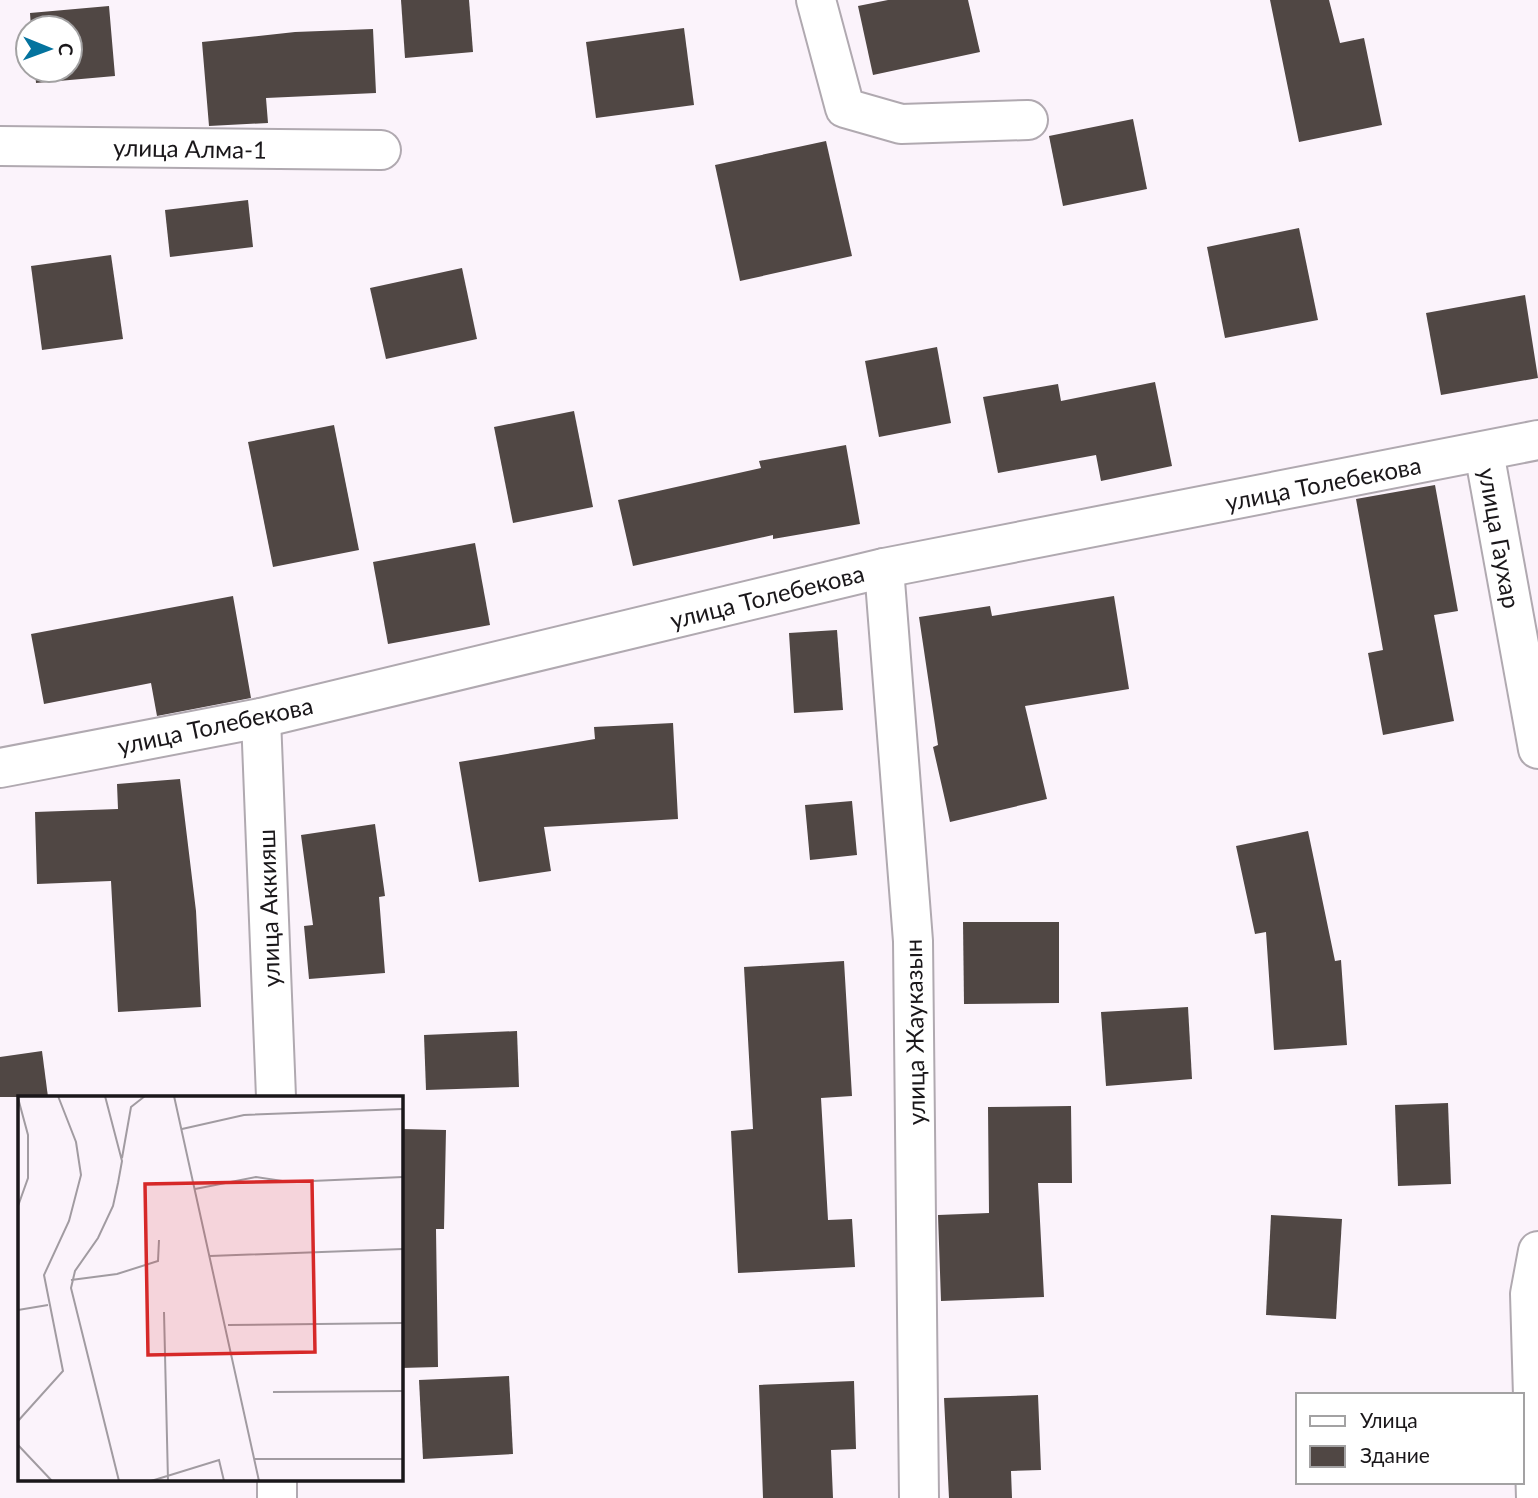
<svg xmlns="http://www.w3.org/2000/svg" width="1538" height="1498" font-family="Lato,sans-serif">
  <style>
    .building { fill: #504744 }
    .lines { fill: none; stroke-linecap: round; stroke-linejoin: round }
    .minor-casing { stroke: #b0a9b0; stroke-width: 42 }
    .minor { stroke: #fff; stroke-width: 38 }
    .labels { text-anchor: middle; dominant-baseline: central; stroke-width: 7; stroke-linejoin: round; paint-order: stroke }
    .street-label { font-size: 24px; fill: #1a171a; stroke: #fff }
    .inset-road { fill: none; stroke: #a19ba1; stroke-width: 2 }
    .view { fill: #d62828; fill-opacity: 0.15; stroke: #d62828; stroke-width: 3.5 }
    .inset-edge { fill: none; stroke: #1a171a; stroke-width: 3.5 }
  </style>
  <rect width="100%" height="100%" fill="#fbf3fb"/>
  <g class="building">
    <path d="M 401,0 L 469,0 L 473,52 L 405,58 Z"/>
    <path d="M 888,0 L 968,0 L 980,52 L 873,75 L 858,6 Z"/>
    <path d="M 1270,0 L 1329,0 L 1340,43 L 1364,38 L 1382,125 L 1299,142 Z"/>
    <path d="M 109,6 L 115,76 L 36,83 L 35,70 L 70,70 L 70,28 L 31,28 L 30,13 Z"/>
    <path d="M 684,28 L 694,105 L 596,118 L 586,42 Z"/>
    <path d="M 373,29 L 376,93 L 266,98 L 268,123 L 209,126 L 202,42 L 295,32 Z"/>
    <path d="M 1133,119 L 1147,189 L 1063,206 L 1049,136 Z"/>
    <path d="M 826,141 L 852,256 L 740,281 L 715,165 Z"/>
    <path d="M 248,200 L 253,247 L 170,257 L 165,210 Z"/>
    <path d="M 1299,228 L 1318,320 L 1225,338 L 1207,247 Z"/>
    <path d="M 111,255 L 123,339 L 42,350 L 31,266 Z"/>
    <path d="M 462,268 L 477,339 L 386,359 L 370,288 Z"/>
    <path d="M 1525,295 L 1538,378 L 1441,395 L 1426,313 Z"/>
    <path d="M 937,347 L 951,423 L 879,437 L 865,361 Z"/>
    <path d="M 1155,382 L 1172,466 L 1101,481 L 1096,455 L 998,473 L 983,397 L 1058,384 L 1061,401 Z"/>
    <path d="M 574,411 L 593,507 L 513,523 L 494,427 Z"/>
    <path d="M 334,425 L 359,550 L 273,567 L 248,442 Z"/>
    <path d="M 846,445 L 860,524 L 773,539 L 773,535 L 633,566 L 618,500 L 761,468 L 759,461 Z"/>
    <path d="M 1435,485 L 1458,611 L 1434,615 L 1454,721 L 1383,735 L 1368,653 L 1383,650 L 1356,499 Z"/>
    <path d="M 475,543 L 490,625 L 388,644 L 373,562 Z"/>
    <path d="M 233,596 L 251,698 L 157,716 L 151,683 L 44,704 L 31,634 Z"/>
    <path d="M 1114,596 L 1129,689 L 1025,706 L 1047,799 L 950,822 L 933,747 L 938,745 L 919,617 L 990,606 L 992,616 Z"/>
    <path d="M 837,630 L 843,710 L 794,713 L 789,633 Z"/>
    <path d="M 673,723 L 678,819 L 544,827 L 551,871 L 479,882 L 459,762 L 595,739 L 594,727 Z"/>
    <path d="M 180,779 L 196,911 L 201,1007 L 118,1012 L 111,881 L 37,884 L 35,812 L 118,809 L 117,784 Z"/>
    <path d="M 852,801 L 857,855 L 810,860 L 805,805 Z"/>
    <path d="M 375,824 L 385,896 L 379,897 L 385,973 L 309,979 L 304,926 L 313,925 L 301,835 Z"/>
    <path d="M 1308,831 L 1335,961 L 1341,960 L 1347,1045 L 1274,1050 L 1266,932 L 1255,934 L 1236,846 Z"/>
    <path d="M 963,922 L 1059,922 L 1059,1003 L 964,1004 Z"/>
    <path d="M 844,961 L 852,1096 L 821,1098 L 828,1220 L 852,1219 L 855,1267 L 738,1273 L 731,1131 L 753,1129 L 744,967 Z"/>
    <path d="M 1188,1007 L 1192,1079 L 1106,1086 L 1101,1012 Z"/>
    <path d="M 517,1031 L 519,1087 L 426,1090 L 424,1035 Z"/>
    <path d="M 42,1051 L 48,1097 L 0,1097 L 0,1057 Z"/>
    <path d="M 1448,1103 L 1451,1184 L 1398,1186 L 1395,1105 Z"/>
    <path d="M 1071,1106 L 1072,1183 L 1038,1183 L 1044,1297 L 941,1301 L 938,1215 L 989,1213 L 988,1107 Z"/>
    <path d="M 401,1129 L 446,1130 L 444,1229 L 436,1229 L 438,1367 L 401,1368 Z"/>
    <path d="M 1271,1215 L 1342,1219 L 1336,1319 L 1266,1315 Z"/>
    <path d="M 509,1376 L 513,1454 L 423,1459 L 419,1380 Z"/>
    <path d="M 854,1381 L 856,1449 L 831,1450 L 833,1498 L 763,1498 L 759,1385 Z"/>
    <path d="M 1038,1395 L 1041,1470 L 1011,1471 L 1012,1498 L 949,1498 L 944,1398 Z"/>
  </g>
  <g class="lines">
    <defs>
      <g id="minor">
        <path d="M 816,0 L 845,108 L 901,124 L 1028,120"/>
        <path d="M 0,146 L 381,150"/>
        <path d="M 1484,452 L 1538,749"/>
        <path d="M 884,568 L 913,941 L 919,1498"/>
        <path d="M 261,718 L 276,1097"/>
        <path d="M 0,768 L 261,718 L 884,568 L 1538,440"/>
        <path d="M 277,1498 L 277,1479"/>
        <path d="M 1536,1498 L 1530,1294 L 1538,1251"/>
      </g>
    </defs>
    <use href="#minor" class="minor-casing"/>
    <use href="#minor" class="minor"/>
  </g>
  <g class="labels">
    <g class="street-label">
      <text transform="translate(190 148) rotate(1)">улица Алма-1</text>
      <text transform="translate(1323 483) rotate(-11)">улица Толебекова</text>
      <text transform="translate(1500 538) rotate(80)">улица Гаухар</text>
      <text transform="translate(767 596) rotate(-14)">улица Толебекова</text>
      <text transform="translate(215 725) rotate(-12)">улица Толебекова</text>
      <text transform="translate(268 908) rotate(-92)">улица Аккияш</text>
      <text transform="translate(914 1032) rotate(-91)">улица Жауказын</text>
    </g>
  </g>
  <g transform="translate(18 1096)">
    <rect width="385" height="385" fill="#fbf3fb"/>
    <path class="inset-road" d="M 87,0 L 104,65 L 100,87 L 95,110 L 80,142 L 57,175 L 53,192 L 101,385M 156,0 L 241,385M 0,2 L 10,39 L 10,82 L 0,110M 164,33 L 226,19 L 385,13M 104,62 L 113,11 L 127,0M 177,93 L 238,81 L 271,86 L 385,81M 192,160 L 385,153M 53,184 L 99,178 L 140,165 L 141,144M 0,214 L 30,209M 146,216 L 150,385M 210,229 L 385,227M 255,296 L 385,295M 0,325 L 45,275 L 26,179 L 51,125 L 63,79 L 58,46 L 40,0M 0,349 L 34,385M 237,363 L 385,363M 133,385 L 201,364 L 206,385"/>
    <path class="view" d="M 294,85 L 297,256 L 130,259 L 127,88 Z"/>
    <rect width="385" height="385" class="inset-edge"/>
  </g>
  <rect x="1296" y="1393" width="228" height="91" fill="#ffffff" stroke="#a3a2a3" stroke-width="2"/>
  <rect x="1310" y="1416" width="35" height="10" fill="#ffffff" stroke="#a3a2a3" stroke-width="2"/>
  <text x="1360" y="1428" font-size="21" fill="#1a171a">Улица</text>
  <rect x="1310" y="1446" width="35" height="21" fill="#504744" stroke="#a3a2a3" stroke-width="2"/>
  <text x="1360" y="1463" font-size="21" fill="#1a171a">Здание</text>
  <g transform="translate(49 49) rotate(91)"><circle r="33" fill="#ffffff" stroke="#a3a2a3" stroke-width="2"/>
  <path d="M0-5L12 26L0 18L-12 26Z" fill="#04739e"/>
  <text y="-10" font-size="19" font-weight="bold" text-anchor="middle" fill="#1a171a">С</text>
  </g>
</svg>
